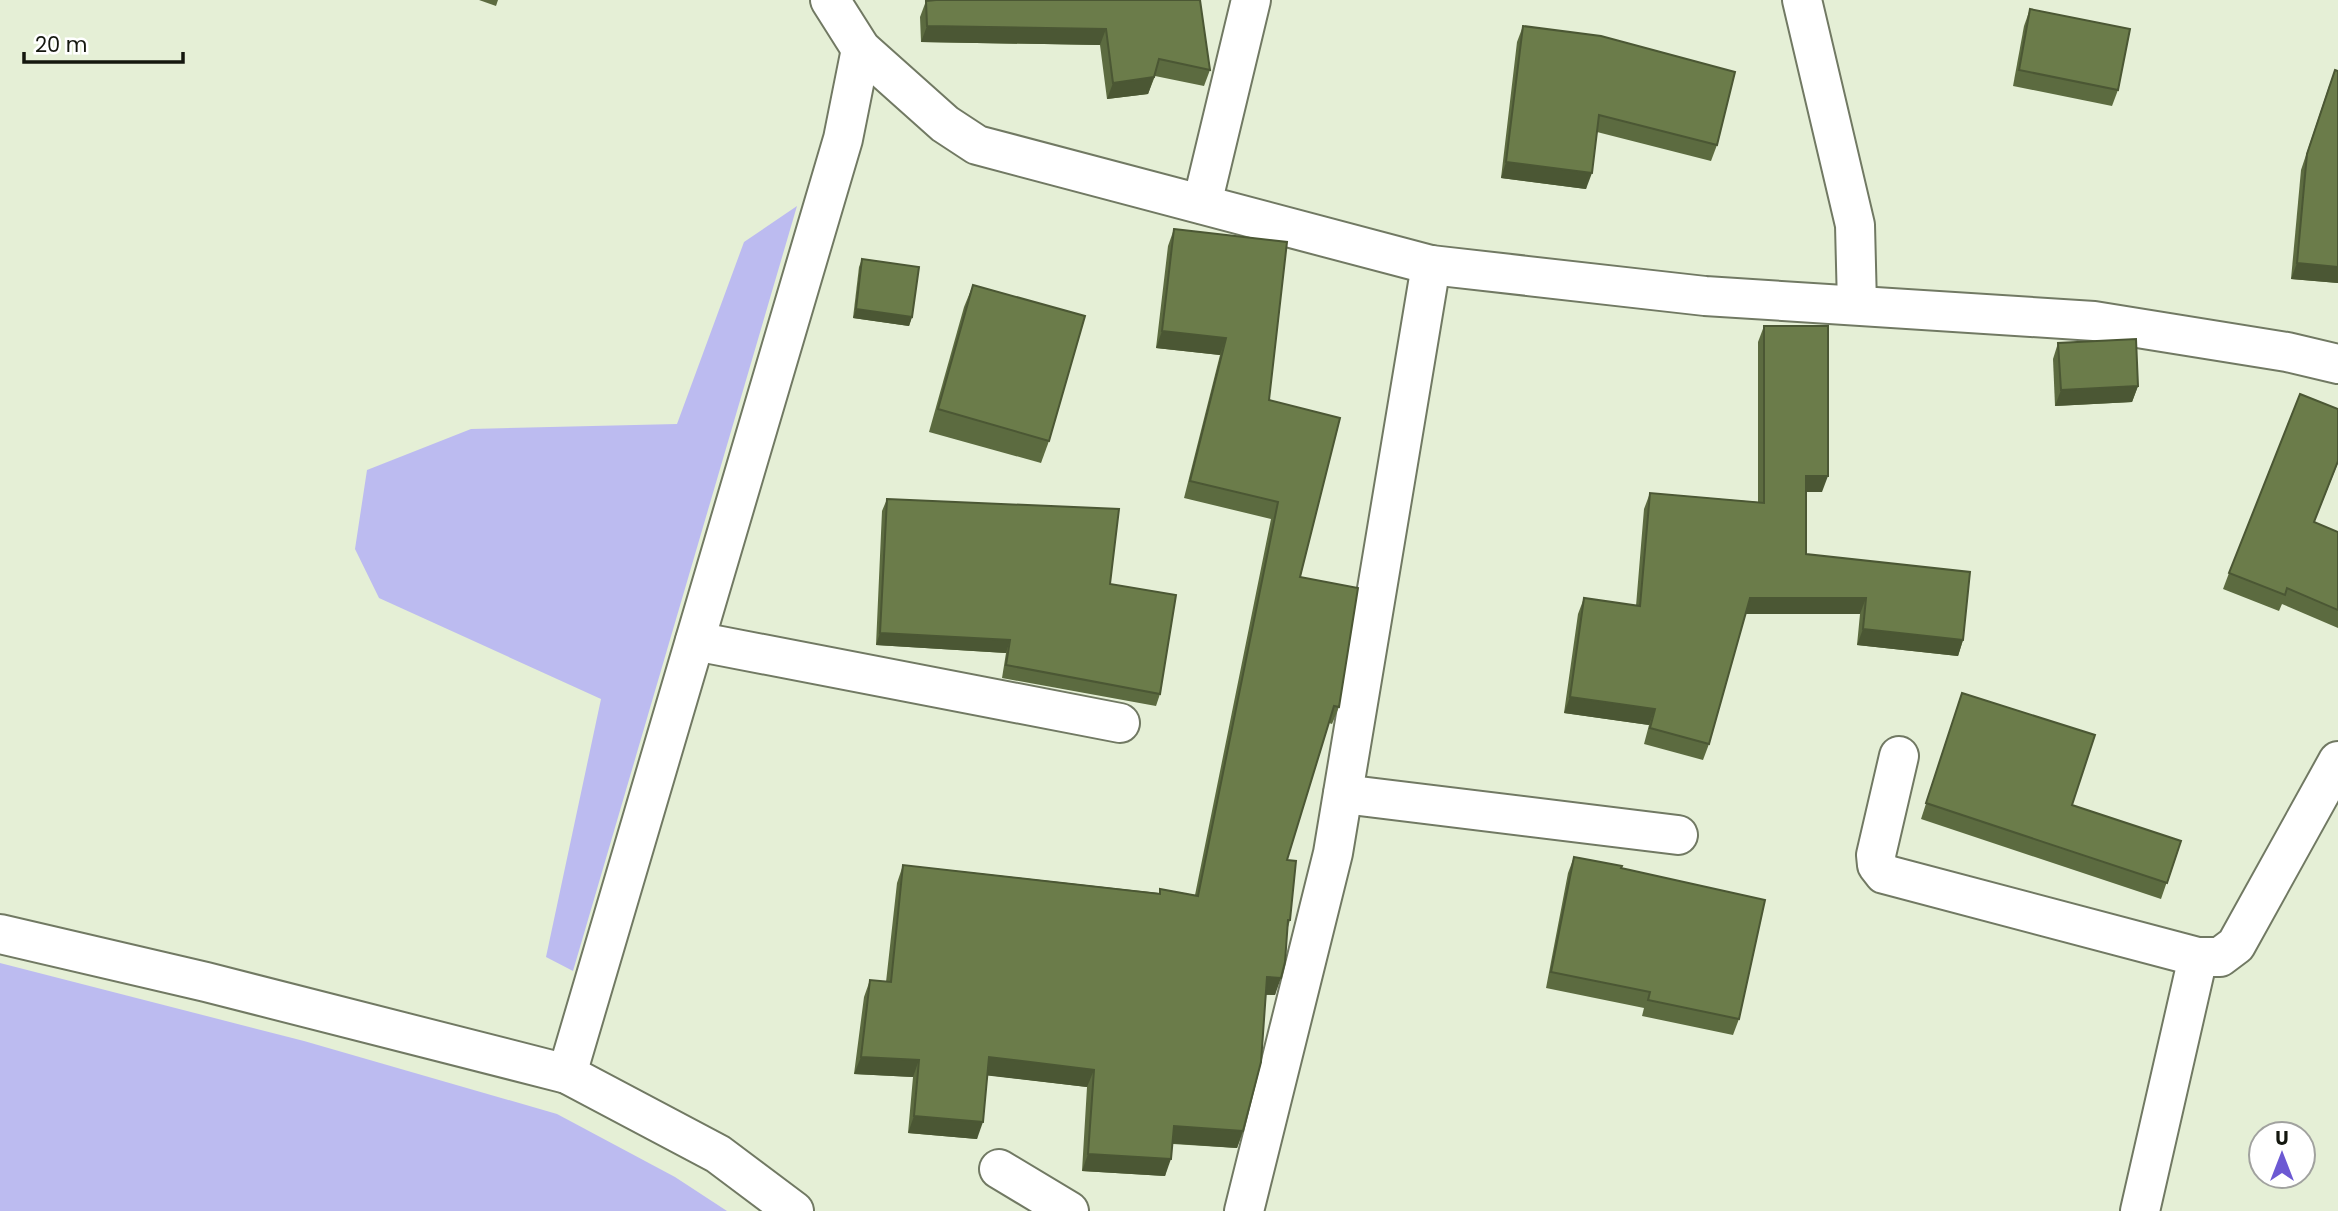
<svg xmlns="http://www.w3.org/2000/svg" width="2338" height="1211" font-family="Poppins,sans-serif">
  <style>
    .water { fill: #bcbbf0 }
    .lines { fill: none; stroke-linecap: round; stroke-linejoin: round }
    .minor-casing { stroke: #717963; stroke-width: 42 }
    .minor { stroke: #fff; stroke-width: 38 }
    .wall { fill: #5c6b40 }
    .shaded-wall { fill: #4b5734 }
    .building { fill: #6b7c4a; stroke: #4b5734; stroke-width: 2 }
  </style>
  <rect width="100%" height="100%" fill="#e5efd6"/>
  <g class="water">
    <path d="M 797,206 L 573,971 L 546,957 L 601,699 L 379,598 L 355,549 L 367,470 L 471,429 L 677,424 L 744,242 Z"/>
    <path d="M 0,963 L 304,1041 L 557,1114 L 675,1177 L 727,1211 L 0,1211 Z"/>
  </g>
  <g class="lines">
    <defs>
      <g id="minor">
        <path d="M 830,0 L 861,49 L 945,124 L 977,145 L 1431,265 L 1705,296 L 2094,321 L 2287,352 L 2338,364"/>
        <path d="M 1802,0 L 1855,225 L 1857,305"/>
        <path d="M 1202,204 L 1251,0"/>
        <path d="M 695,641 L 1120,723"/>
        <path d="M 1899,756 L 1876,855 L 1877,865 L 1884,874 L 2198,957 L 2220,957 L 2236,945 L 2338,761"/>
        <path d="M 1343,794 L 1678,835"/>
        <path d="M 0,934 L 206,982 L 567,1074 L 718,1154 L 794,1211"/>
        <path d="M 567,1074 L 843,139 L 861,49"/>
        <path d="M 999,1169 L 1069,1211"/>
        <path d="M 1244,1211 L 1333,853 L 1431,265"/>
        <path d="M 2140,1211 L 2198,957"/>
      </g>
    </defs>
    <use href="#minor" class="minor-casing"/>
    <use href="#minor" class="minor"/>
  </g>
  <g class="wall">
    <path d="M 479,0 L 498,0 L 496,6 Z"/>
    <path d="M 1200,0 L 1210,70 L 1204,86 L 1155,76 L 1148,94 L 1107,99 L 1100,45 L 921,42 L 920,17 L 926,1 Z"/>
    <path d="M 2030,9 L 2118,90 L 2112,106 L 2013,86 L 2024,26 Z"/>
    <path d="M 1523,26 L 1717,145 L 1711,161 L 1597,132 L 1586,189 L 1501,178 L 1517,42 Z"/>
    <path d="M 2329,86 L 2338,283 L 2291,279 L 2301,170 Z"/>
    <path d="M 1174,229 L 1269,400 L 1300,577 L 1339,707 L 1332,724 L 1329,723 L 1287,860 L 1290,920 L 1288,927 L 1275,995 L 1266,995 L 1243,1131 L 1237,1148 L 1173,1144 L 1165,1176 L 1082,1171 L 1087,1087 L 987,1075 L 977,1139 L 908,1133 L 913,1077 L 854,1074 L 864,997 L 870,980 L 886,982 L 897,883 L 903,865 L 1159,893 L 1160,889 L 1195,895 L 1271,519 L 1184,498 L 1220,355 L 1156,348 L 1168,246 Z"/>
    <path d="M 862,259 L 912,317 L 909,326 L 853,318 L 859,267 Z"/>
    <path d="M 973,285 L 1049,441 L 1041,463 L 929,432 L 964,307 Z"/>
    <path d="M 1764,326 L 1822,492 L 1806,492 L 1806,554 L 1963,640 L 1958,656 L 1857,645 L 1860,614 L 1745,614 L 1709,744 L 1703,760 L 1644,744 L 1649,725 L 1564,713 L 1578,614 L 1584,598 L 1636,606 L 1644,509 L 1650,493 L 1758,502 L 1758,342 Z"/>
    <path d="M 2058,343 L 2138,386 L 2132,402 L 2055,406 L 2053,359 Z"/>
    <path d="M 2338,409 L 2338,463 L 2314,522 L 2338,532 L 2338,628 L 2282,604 L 2279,611 L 2223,589 L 2229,573 Z"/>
    <path d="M 887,499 L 1110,584 L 1160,694 L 1156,706 L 1002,678 L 1006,653 L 876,645 L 882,511 Z"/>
    <path d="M 1962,693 L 2072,805 L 2181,841 L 2161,899 L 1921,819 Z"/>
    <path d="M 1574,857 L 1621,868 L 1739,1019 L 1733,1035 L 1642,1016 L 1644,1008 L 1546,988 L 1568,873 Z"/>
  </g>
  <g class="shaded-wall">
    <path d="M 927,26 L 1106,29 L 1100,45 L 921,42 Z"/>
    <path d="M 1154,77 L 1148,94 L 1107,99 L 1113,83 Z"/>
    <path d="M 1506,162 L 1592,173 L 1586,189 L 1501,178 Z"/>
    <path d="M 2297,263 L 2338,267 L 2338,283 L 2291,279 Z"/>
    <path d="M 856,309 L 912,317 L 909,326 L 853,318 Z"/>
    <path d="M 1162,331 L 1226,338 L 1220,355 L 1156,348 Z"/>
    <path d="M 2138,386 L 2132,402 L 2055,406 L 2061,390 Z"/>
    <path d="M 1806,476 L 1828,476 L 1822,492 L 1800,492 Z"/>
    <path d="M 1750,598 L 1866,598 L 1860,614 L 1744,614 Z"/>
    <path d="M 1863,629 L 1963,640 L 1958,656 L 1857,645 Z"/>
    <path d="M 880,633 L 1010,640 L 1006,653 L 876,645 Z"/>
    <path d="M 1570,697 L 1655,709 L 1649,725 L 1564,713 Z"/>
    <path d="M 1267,977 L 1281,978 L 1275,995 L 1261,994 Z"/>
    <path d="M 861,1057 L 919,1060 L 913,1077 L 854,1074 Z"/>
    <path d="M 989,1057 L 1094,1070 L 1087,1087 L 983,1075 Z"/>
    <path d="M 914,1116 L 983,1122 L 977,1139 L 908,1133 Z"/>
    <path d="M 1174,1126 L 1243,1131 L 1237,1148 L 1167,1143 Z"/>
    <path d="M 1088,1154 L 1171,1159 L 1165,1176 L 1082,1171 Z"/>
  </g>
  <g class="building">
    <path d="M 936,0 L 1200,0 L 1210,70 L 1159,59 L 1154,77 L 1113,83 L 1106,29 L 927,26 L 926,1 Z"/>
    <path d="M 2030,9 L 2130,29 L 2118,90 L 2019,70 Z"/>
    <path d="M 1523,26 L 1601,36 L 1735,72 L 1717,145 L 1599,115 L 1592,173 L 1506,162 Z"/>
    <path d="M 2335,70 L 2338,71 L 2338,267 L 2297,263 L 2307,154 Z"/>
    <path d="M 1174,229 L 1287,242 L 1269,400 L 1340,418 L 1300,577 L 1358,588 L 1339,707 L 1334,706 L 1287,860 L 1296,861 L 1290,920 L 1288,920 L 1285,962 L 1281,978 L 1267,977 L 1261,1062 L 1243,1131 L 1174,1126 L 1171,1159 L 1088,1154 L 1094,1070 L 989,1057 L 983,1122 L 914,1116 L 919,1060 L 861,1057 L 870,980 L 891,982 L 903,865 L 1160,894 L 1160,889 L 1198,896 L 1278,502 L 1190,481 L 1226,338 L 1162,331 Z"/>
    <path d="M 862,259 L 919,267 L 912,317 L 856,309 Z"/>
    <path d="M 973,285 L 1085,316 L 1049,441 L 938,409 Z"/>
    <path d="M 1764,326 L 1828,326 L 1828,476 L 1806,476 L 1806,554 L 1970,572 L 1963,640 L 1863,629 L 1866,598 L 1750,598 L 1709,744 L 1650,728 L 1655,709 L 1570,697 L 1584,598 L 1640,606 L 1650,493 L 1764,503 Z"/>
    <path d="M 2136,339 L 2138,386 L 2061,390 L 2058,343 Z"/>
    <path d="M 2300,394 L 2338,409 L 2338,461 L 2314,522 L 2338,532 L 2338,610 L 2287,588 L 2285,595 L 2229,573 Z"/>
    <path d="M 887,499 L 1119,509 L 1110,584 L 1176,595 L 1160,694 L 1006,665 L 1010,640 L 880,633 Z"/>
    <path d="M 1962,693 L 2095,735 L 2072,805 L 2181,841 L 2167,883 L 1926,803 Z"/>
    <path d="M 1574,857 L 1622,866 L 1621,868 L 1765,900 L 1739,1019 L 1648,1000 L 1650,992 L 1551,972 Z"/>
  </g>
  <g transform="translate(2282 1155)"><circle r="33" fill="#ffffff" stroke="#a1a29f" stroke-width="2"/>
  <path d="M0-5L12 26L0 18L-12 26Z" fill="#6c59d3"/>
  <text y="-10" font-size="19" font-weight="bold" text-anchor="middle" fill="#14170f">U</text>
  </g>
  <path d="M24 52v10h159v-10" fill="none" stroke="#14170f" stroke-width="3.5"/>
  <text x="35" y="52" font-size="21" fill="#14170f" stroke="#ffffff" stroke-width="5" paint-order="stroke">20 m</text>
</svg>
